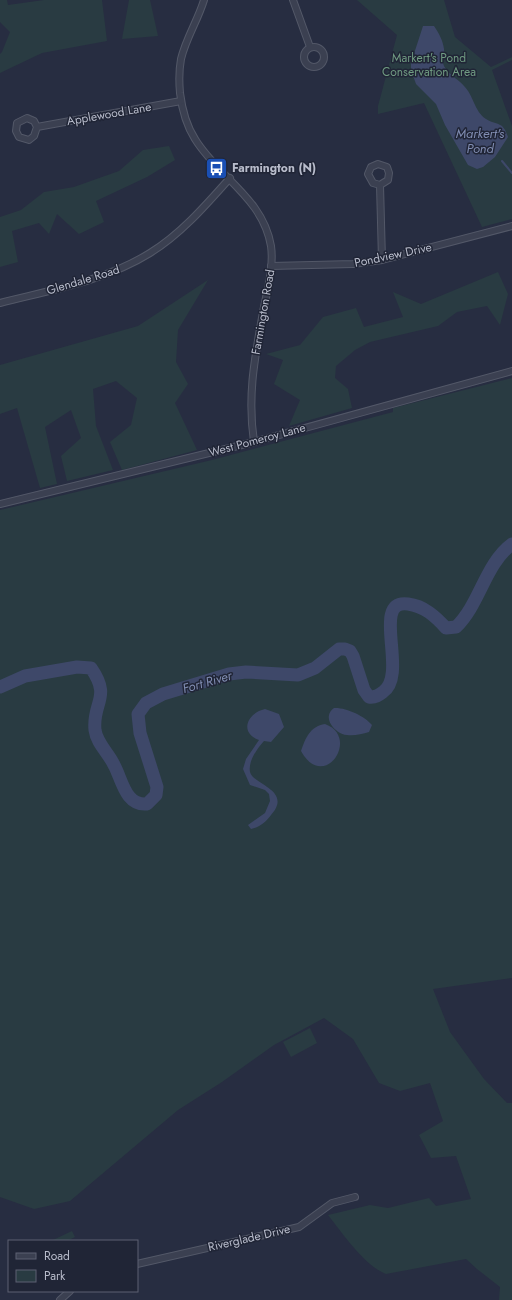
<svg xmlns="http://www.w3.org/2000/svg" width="512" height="1300" font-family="Jost,sans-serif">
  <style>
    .green { fill: #293b42 }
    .water { fill: #3e4869 }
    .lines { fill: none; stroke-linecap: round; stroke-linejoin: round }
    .stream { stroke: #3e4869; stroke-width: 2 }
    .river { stroke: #3e4869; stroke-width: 13 }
    .minor-casing { stroke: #535868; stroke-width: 8 }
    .minor { stroke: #3b4051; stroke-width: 6 }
    .labels { text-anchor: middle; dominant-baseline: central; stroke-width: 3; stroke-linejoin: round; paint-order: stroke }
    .park-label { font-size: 12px; fill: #709b82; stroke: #202536 }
    .street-label { font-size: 12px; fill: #b8bccb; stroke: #202536 }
    .poi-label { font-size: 12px; font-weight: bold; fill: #b8bccb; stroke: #202536; text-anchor: start }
    .water-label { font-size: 13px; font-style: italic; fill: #818db2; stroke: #202536 }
  </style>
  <rect width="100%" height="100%" fill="#272d41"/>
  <g class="green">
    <path d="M 0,0 L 7,0 L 8,5 L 44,0 L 102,0 L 107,41 L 42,53 L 0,73 L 0,54 L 2,52 L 10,32 L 0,22 Z"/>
    <path d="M 129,0 L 150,0 L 158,36 L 122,39 Z"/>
    <path d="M 357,0 L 444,0 L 455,37 L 491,67 L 512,57 L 512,60 L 492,70 L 512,126 L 512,219 L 482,227 L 424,103 L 378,114 L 378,106 L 397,35 Z"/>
    <path d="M 169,146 L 175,160 L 147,177 L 96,201 L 104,222 L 79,234 L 57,214 L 49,234 L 39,223 L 12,231 L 18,262 L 0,267 L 0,217 L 21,210 L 44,192 L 74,187 L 119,171 L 143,150 Z"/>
    <path d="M 498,272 L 508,294 L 500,325 L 487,306 L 457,312 L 438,326 L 370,342 L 355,350 L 336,366 L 335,378 L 348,389 L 352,408 L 289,426 L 300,400 L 274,384 L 283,360 L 266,354 L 300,345 L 323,317 L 356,308 L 364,327 L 403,317 L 393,292 L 421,304 Z"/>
    <path d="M 208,280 L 178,330 L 176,362 L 188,384 L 175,403 L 197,450 L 122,470 L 110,442 L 131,425 L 137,398 L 116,381 L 93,389 L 96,426 L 113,470 L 67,481 L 61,456 L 81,438 L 71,410 L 45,427 L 57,484 L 40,488 L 17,408 L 0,414 L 0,365 L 138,326 Z"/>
    <path d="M 512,378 L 512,978 L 433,989 L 450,1032 L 484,1079 L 507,1103 L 512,1103 L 512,1300 L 499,1300 L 500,1287 L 477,1269 L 466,1259 L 386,1274 C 364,1265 343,1234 328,1215 L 370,1205 L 388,1208 L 429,1198 L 436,1206 L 471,1199 L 456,1156 L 431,1158 L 419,1135 L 443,1121 L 430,1083 L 400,1091 L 379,1083 L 353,1039 L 324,1018 L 274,1045 L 222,1082 L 178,1110 L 70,1201 L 34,1209 L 0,1197 L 0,510 L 212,460 L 393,412 L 393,408 Z"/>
    <path d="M 310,1028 L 317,1043 L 291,1057 L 283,1042 Z"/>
    <path d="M 72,1231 L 75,1237 L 67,1241 L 53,1240 Z"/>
  </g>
  <g class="water">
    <path d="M 423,26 L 434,26 C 439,33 443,41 444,49 C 445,56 440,62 446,69 C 451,76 459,80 464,86 C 474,96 474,111 486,119 C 498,126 503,121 508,137 L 495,157 L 483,167 L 477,169 L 468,165 L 445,125 L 436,104 L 416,84 L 411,70 L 411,63 Z"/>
    <path d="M 334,708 C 345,707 365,716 372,725 L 369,732 C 362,734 354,736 347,735 C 335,734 321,717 334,708 Z"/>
    <path d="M 265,709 L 279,714 L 284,727 L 271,742 L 264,741 C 257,749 248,761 250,772 C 253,785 293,790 271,815 C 266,822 260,827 251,829 L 248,825 L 265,813 L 270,801 L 269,794 L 265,790 L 250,785 L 243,769 L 246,759 L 259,740 C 239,733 247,713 265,709 Z"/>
    <path d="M 325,724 C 361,737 324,793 301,751 C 305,739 310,726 325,724 Z"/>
  </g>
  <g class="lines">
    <path class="stream" d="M 502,161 L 512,173"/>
    <path class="river" d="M 0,687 L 25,676 L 77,667 L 91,668 C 112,698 92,702 95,730 C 97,744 108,752 114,765 C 122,779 125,806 147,804 L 156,795 L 157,787 L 140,733 L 138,714 L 146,703 L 163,694 L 229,674 L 246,672 L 298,675 L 315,668 L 339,649 L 345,649 L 350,651 L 353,656 L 364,690 L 369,697 C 375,698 379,695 383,692 C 409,674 370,599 408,604 C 424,606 435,616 446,628 L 456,627 C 480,604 485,564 512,544"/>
    <defs>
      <g id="minor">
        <path d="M 204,0 C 198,20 186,38 181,59 C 179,70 179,82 180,93 C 182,109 186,125 195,139 C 218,177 263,198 271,246 C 274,268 267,291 263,312 C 255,357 247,395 254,442"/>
        <path d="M 293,0 L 310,47"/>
        <circle cx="314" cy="57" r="10"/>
        <path d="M 37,127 L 34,121 L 27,118 L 17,123 L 16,131 L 19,137 L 29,140 L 34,136 L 37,127 L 181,101"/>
        <path d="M 380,185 L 373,183 L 368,174 L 371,167 L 378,164 L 387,167 L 389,173 L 388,180 L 380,185 L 382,260"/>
        <path d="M 271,266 L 353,264 L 382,260 L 512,226"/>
        <path d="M 0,303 C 51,290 105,281 150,253 C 181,234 206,205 230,178"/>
        <path d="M 0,504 L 254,442 L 512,371"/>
        <path d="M 137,1264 L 299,1227 L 332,1203 L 355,1197"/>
        <path d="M 60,1300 L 70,1291"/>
      </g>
    </defs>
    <use href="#minor" class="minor-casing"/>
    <use href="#minor" class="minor"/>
  </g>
  <defs>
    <symbol id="bus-square" viewBox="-11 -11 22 22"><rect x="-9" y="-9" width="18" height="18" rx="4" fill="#1a4fb4" stroke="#202536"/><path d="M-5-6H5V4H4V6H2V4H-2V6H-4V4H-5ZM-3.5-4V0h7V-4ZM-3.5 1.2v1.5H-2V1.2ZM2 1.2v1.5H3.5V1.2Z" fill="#fff"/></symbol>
  </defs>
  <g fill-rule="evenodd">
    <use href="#bus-square" x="204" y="156" width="25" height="25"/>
  </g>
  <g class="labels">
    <g class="park-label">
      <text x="429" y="58">Markert's Pond<tspan x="429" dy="14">Conservation Area</tspan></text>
    </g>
    <g class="street-label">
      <text transform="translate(109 114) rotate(-10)">Applewood Lane</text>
      <text transform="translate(393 255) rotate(-12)">Pondview Drive</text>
      <text transform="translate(83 280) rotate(-17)">Glendale Road</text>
      <text transform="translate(263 312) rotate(-80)">Farmington Road</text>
      <text transform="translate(257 440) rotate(-15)">West Pomeroy Lane</text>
      <text transform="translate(249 1238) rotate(-13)">Riverglade Drive</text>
    </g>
    <g class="poi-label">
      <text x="232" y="168">Farmington (N)</text>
    </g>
    <g class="water-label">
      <text x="480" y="133">Markert's<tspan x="480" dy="15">Pond</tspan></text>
      <text transform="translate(207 682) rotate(-16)">Fort River</text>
    </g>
  </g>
  <rect x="8" y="1240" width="130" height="52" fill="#202536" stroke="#5d6172"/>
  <rect x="16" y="1253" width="20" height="6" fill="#3b4051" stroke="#5d6172"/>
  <text x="44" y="1260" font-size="12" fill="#b8bccb">Road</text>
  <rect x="16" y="1270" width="20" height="12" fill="#293b42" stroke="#5d6172"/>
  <text x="44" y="1280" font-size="12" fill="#b8bccb">Park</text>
</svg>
